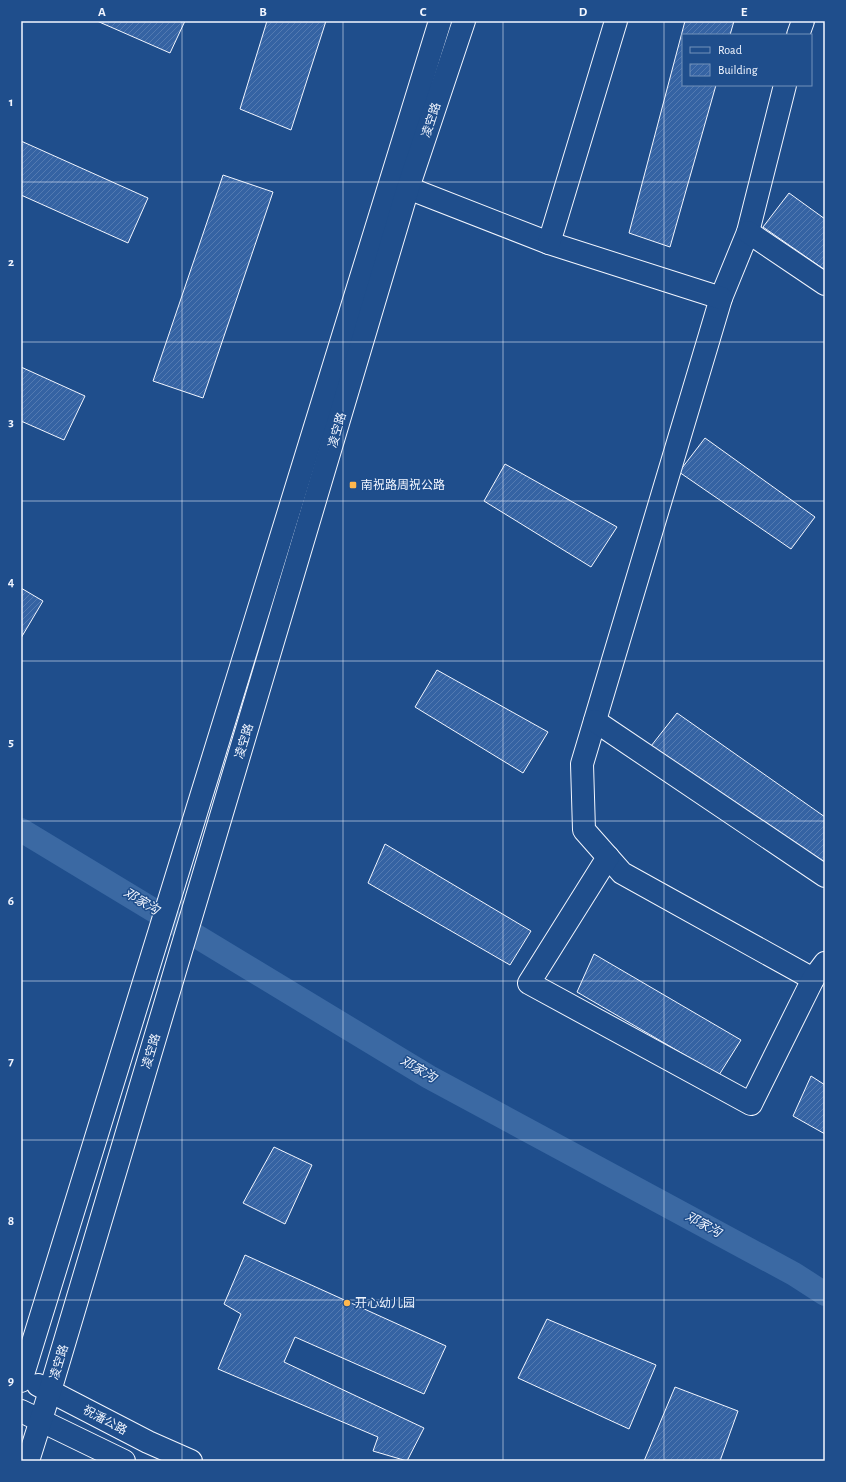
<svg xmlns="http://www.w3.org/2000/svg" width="846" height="1482" font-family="'Alegreya Sans','Noto Sans SC',sans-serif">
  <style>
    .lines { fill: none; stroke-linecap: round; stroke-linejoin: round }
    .canal { stroke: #3b69a3; stroke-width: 24 }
    .building { fill: url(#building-hatch); stroke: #f2f6ff }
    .minor-casing { stroke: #f2f6ff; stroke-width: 24 }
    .minor { stroke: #1f4e8c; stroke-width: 22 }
    .grid { fill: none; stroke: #f2f6ff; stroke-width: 1; stroke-opacity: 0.55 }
    .poi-dot { fill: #ffb74d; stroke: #1f4e8c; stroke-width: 1.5 }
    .labels { text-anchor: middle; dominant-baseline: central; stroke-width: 3; stroke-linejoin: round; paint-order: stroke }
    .street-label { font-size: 12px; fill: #f2f6ff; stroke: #1f4e8c }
    .poi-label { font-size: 12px; fill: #f2f6ff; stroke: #1f4e8c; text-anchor: start }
    .water-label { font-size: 13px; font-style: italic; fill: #f2f6ff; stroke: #1f4e8c }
    .neatline { fill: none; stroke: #f2f6ff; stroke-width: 1.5 }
    .grid-label { font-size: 13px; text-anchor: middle; font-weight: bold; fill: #f2f6ff }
  </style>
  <defs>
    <pattern id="building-hatch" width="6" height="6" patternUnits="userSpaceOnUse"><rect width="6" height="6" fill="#3563a3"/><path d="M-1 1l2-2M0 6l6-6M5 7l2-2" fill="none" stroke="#537ab1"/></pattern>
  </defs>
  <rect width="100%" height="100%" fill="#1f4e8c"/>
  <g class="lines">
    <path class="canal" d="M 21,830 L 429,1077 L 794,1274 L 825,1294"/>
  </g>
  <g class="building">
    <path d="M 97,21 L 185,21 L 170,53 Z"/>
    <path d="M 267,21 L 326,21 L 291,130 L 240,109 Z"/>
    <path d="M 685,21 L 734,21 L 730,35 L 683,35 L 683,85 L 716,85 L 670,247 L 629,233 Z"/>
    <path d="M 21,141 L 148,198 L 128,243 L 21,195 Z"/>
    <path d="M 223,175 L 273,192 L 203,398 L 153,381 Z"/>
    <path d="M 789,193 L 825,219 L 825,270 L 763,227 Z"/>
    <path d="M 21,367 L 85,396 L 64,440 L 21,421 Z"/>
    <path d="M 705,438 L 815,517 L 791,549 L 679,472 Z"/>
    <path d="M 505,464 L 617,527 L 591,567 L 484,501 Z"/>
    <path d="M 21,588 L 43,601 L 21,638 Z"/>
    <path d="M 437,670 L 548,732 L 523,773 L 415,707 Z"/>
    <path d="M 677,713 L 825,817 L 825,866 L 651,746 Z"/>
    <path d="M 385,844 L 531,931 L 510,965 L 368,883 Z"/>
    <path d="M 594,954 L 741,1040 L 719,1075 L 577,992 Z"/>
    <path d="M 811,1076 L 825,1085 L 825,1134 L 793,1116 Z"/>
    <path d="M 274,1147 L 312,1165 L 285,1224 L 243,1203 Z"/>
    <path d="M 245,1255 L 446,1346 L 424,1394 L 295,1337 L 284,1362 L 424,1428 L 407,1461 L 373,1451 L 378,1437 L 218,1369 L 241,1314 L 224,1304 Z"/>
    <path d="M 547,1319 L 656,1365 L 629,1429 L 518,1378 Z"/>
    <path d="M 675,1387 L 738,1411 L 720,1461 L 644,1461 Z"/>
  </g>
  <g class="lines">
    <defs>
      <g id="minor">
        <path d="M 798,35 L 803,21"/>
        <path d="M 785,85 L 748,232 L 721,298 L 582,764 L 584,830 L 622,873 L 813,979"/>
        <path d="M 408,188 L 549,243 L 721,298"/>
        <path d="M 748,232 L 825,284"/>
        <path d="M 549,243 L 616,21"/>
        <path d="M 595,721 L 825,876"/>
        <path d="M 608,857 L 529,983 L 751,1104 L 813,979 L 825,963"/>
        <path d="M 21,1381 L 440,21"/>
        <path d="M 38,1385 L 148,1442 L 191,1461"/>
        <path d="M 21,1411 L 124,1461"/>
        <path d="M 28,1461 L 50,1391 L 408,188 L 464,21"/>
      </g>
    </defs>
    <use href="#minor" class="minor-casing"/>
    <use href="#minor" class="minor"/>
  </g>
  <path class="grid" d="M 182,21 L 182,1461M 343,21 L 343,1461M 503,21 L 503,1461M 664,21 L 664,1461M 21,182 L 825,182M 21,342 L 825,342M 21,501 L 825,501M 21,661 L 825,661M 21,821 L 825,821M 21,981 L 825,981M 21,1140 L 825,1140M 21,1300 L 825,1300"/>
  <g class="poi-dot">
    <rect x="349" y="481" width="8" height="8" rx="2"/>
    <circle cx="347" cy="1303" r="4"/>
  </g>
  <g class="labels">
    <g class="street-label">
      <text transform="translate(431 120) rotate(-72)">凌空路</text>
      <text transform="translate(337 430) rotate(-74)">凌空路</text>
      <text transform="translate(244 741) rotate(-73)">凌空路</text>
      <text transform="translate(151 1051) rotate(-73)">凌空路</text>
      <text transform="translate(59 1362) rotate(-73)">凌空路</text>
      <text transform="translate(105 1420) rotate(28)">祝潘公路</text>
    </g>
    <g class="poi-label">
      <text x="361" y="485">南祝路周祝公路</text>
      <text x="355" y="1303">开心幼儿园</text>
    </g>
    <g class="water-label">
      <text transform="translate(141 902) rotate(31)">邓家沟</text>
      <text transform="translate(418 1070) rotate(30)">邓家沟</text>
      <text transform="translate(703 1225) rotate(28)">邓家沟</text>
    </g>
  </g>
  <rect width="846" height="1482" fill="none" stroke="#1f4e8c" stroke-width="44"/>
  <rect x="682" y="34" width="130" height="52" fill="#1f4e8c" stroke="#7391ba"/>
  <rect x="690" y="47" width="20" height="6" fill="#1f4e8c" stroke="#7391ba"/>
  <text x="718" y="54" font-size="12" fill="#f2f6ff">Road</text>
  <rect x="690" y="64" width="20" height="12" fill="url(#building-hatch)" stroke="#7391ba"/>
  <text x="718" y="74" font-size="12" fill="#f2f6ff">Building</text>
  <rect x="22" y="22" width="802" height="1438" class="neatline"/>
  <g class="grid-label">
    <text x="102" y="16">A</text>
    <text x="263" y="16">B</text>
    <text x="423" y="16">C</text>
    <text x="583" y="16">D</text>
    <text x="744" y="16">E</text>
    <text x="11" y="106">1</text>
    <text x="11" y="266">2</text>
    <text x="11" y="426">3</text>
    <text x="11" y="586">4</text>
    <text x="11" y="746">5</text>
    <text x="11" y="905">6</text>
    <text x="11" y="1065">7</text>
    <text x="11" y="1225">8</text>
    <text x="11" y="1385">9</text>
  </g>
</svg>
